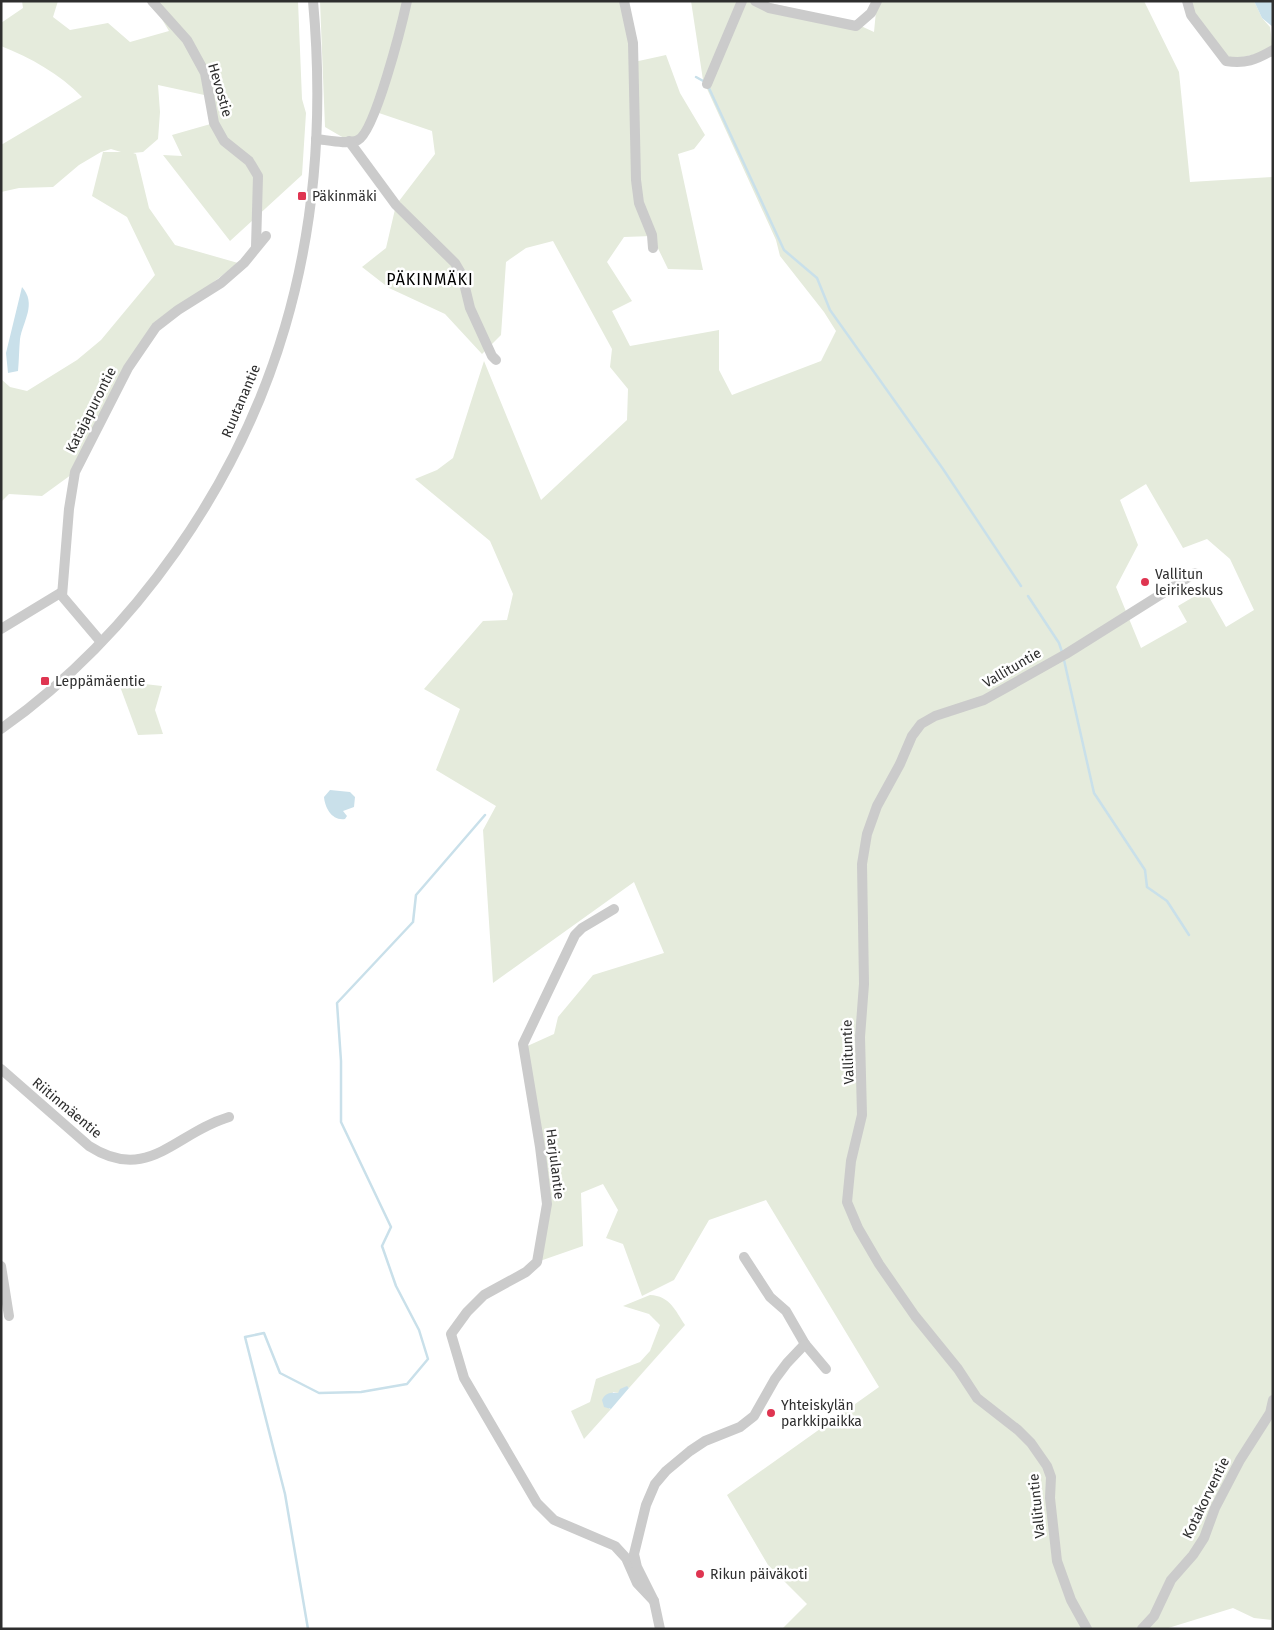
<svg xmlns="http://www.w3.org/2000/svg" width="1274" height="1630" font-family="'Fira Sans',sans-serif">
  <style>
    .green { fill: #e5ebdc; fill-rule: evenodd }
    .water { fill: #c9e0ea }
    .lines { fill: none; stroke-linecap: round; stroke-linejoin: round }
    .stream { stroke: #c9e0ea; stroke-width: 2.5 }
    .minor { stroke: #cbcbcb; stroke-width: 10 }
    .poi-dot { fill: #df3551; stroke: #fff; stroke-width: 2 }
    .labels { text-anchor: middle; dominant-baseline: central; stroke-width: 5; stroke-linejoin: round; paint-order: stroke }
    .street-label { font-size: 14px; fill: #2e2e2e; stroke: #fff }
    .poi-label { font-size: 14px; fill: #2e2e2e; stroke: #fff; text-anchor: start }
    .quarter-label { font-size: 16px; letter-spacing: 1px; fill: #000; stroke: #fff }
  </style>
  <rect width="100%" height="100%" fill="#fff"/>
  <g class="green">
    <path d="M 22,1 L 58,1 L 53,17 L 70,30 L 108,23 L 130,42 L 169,31 L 151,1 L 298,1 L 302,99 L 306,113 L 302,175 L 230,241 L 163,155 L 182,156 L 172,135 L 214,123 L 209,96 L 158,85 L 160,112 L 158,139 L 143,152 L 133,153 L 136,154 L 149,208 L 175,245 L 238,263 L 156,327 L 75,472 L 42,496 L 9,494 L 1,502 L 1,379 L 10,387 L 27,391 L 77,360 L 101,340 L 155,275 L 127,217 L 92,196 L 103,152 L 121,152 L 111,149 L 101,152 L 79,165 L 53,187 L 19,188 L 1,192 L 1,145 L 82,97 C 60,74 31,58 1,46 L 1,23 L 23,8 Z"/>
    <path d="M 320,1 L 624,1 L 634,62 L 666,55 L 680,93 L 705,135 L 694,149 L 678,154 L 703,270 L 668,269 L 652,236 L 624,237 L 607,262 L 632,301 L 612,311 L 630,346 L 719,330 L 719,370 L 732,395 L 821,361 L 836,331 L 824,312 L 780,256 L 776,240 L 703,80 L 691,1 L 761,1 L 850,21 L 874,32 L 877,1 L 1144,1 L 1179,72 L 1190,182 L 1273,177 L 1273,1620 L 1254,1618 L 1233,1608 L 1165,1629 L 782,1629 L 807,1604 L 768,1565 L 727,1495 L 879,1387 L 766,1200 L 709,1220 L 674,1280 L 642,1296 L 623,1244 L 606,1238 L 618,1210 L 603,1184 L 581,1193 L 583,1246 L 537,1262 L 546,1213 L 523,1048 L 554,1034 L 558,1017 L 593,975 L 664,953 L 634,882 L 493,983 L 483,830 L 496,806 L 436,770 L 460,709 L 424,689 L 483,621 L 507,620 L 513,594 L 490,541 L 415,479 L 437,470 L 453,458 L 484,361 L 541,500 L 627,420 L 628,389 L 610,367 L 612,349 L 553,241 L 526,248 L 506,262 L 501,335 L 482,354 L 445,314 L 389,288 L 362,267 L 386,248 L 396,205 L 435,154 L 432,131 L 376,112 L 364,136 L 349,141 L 325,127 ZM 1146,484 L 1183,548 L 1207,539 L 1230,559 L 1254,610 L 1226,627 L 1205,590 L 1178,606 L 1187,622 L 1141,648 L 1116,587 L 1138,545 L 1120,500 Z"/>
    <path d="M 1187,1 L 1254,1 L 1262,18 L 1270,27 L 1273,50 L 1226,61 Z"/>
    <path d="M 118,681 L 162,686 L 155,710 L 163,734 L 138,735 Z"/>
    <path d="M 650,1295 C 670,1296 675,1310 685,1325 L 629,1388 L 628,1387 L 618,1393 L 613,1392 L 609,1409 L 611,1409 L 584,1439 L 571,1411 L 590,1402 L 596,1379 L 640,1362 L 650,1351 L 660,1325 L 649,1314 L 623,1306 Z"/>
  </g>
  <g class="water">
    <path d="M 1254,1 L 1273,1 L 1273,27 L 1262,18 Z"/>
    <path d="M 22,287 C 37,304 23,321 20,339 C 19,350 19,360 18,371 L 8,373 L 6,353 Z"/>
    <path d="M 330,790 L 350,792 L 355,797 L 354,807 L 343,811 L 347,816 L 345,819 C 332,821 325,808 324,797 Z"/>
    <path d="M 627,1386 L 629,1388 L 611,1409 L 604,1407 L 602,1400 C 605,1393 611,1392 618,1393 L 620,1389 Z"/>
  </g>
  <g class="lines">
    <g class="stream">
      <path d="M 696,77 L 705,82"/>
      <path d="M 708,86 L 784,250 L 817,278 L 830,310 L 943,469 L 1021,586"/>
      <path d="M 1028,596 L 1059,643 L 1062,652"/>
      <path d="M 1064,660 L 1094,793 L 1145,870 L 1147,887 L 1167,901 L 1189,935"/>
      <path d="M 308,1629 L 285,1494 L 245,1337 L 264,1333 L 280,1373 L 319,1393 L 361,1392 L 407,1384 L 428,1359 L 419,1330 L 396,1286 L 382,1246 L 391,1227 L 341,1122 L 341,1061 L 337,1003 L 413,922 L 416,895 L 485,815"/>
    </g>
    <g class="minor">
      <path d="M 152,1 L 187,40 L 205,73 L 214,123 L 224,141 L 249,161 L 258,176 L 256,247"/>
      <path d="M 624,1 L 633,43 L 636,180 L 639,203 L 652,235 L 653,248"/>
      <path d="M 755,1 L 769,8 L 856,26 L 871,13 L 877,1"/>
      <path d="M 1187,1 L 1191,15 L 1226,61 C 1245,64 1256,60 1273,50"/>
      <path d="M 707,84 L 742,1"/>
      <path d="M 316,139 C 327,140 348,145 358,140 C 375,132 402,24 407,1"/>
      <path d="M 349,141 L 396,205 L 455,263 L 462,275 L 470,308 L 492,356 L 496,360"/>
      <path d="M 1,629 L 62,592"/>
      <path d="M 101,642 L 62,596 L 69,509 L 75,472 L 128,368 L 156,327 L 178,310 L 221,283 L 244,263 L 266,236"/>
      <path d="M 1,729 C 135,634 239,484 285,327 C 316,222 323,110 313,1"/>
      <path d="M 614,909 L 582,928 L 575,935 L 523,1044 L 540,1147 L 547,1204 L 537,1262 L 526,1272 L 484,1295 L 467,1312 L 451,1334 L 464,1378 L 537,1503 L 554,1520 L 615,1546 L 626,1558 L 637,1583 L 654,1601"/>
      <path d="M 1,1069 L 89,1146 C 148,1184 175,1133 229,1117"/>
      <path d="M 744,1257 L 770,1297 L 786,1311 L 805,1344 L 826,1369"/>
      <path d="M 1,1266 L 9,1316"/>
      <path d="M 660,1629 L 654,1601 L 637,1567 L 634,1554 L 646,1505 L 655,1484 L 666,1471 L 690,1451 L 705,1441 L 740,1427 L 754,1416 L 775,1379 L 787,1363 L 805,1344"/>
      <path d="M 1087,1629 L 1071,1600 L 1057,1561 L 1050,1498 L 1051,1477 L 1047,1466 L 1031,1443 L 1018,1430 L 977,1398 L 958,1369 L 915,1316 L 879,1264 L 858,1228 L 847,1202 L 851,1161 L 862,1115 L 860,1037 L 864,984 L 862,864 L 867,834 L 877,806 L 900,764 L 912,736 L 921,724 L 935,716 L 984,700 L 1066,654 L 1195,573"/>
      <path d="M 1142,1629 L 1154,1616 L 1171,1580 L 1193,1555 L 1204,1538 L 1215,1508 L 1240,1460 L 1270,1413 L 1273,1400"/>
    </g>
  </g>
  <g class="poi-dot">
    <rect x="297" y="191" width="10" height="10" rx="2.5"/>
    <circle cx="1145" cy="582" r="5"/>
    <rect x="40" y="676" width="10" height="10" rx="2.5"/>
    <circle cx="771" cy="1413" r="5"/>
    <circle cx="700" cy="1574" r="5"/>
  </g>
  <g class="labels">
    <g class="street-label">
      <text transform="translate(220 90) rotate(74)">Hevostie</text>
      <text transform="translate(241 401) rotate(-67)">Ruutanantie</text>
      <text transform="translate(91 410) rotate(-63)">Katajapurontie</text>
      <text transform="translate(1012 668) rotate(-30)">Vallituntie</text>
      <text transform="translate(848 1052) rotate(-92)">Vallituntie</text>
      <text transform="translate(67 1108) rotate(40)">Riitinmäentie</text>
      <text transform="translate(555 1164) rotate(83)">Harjulantie</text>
      <text transform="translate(1206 1498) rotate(-64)">Kotakorventie</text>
      <text transform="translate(1037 1506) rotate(-96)">Vallituntie</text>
    </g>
    <g class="poi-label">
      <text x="312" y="196">Päkinmäki</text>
      <text x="1155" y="574">Vallitun<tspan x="1155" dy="16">leirikeskus</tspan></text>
      <text x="55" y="681">Leppämäentie</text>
      <text x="781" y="1405">Yhteiskylän<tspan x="781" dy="16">parkkipaikka</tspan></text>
      <text x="710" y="1574">Rikun päiväkoti</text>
    </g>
    <g class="quarter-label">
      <text x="430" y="279">PÄKINMÄKI</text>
    </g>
  </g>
  <rect width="1274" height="1630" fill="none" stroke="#2e2e2e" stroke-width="5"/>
</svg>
